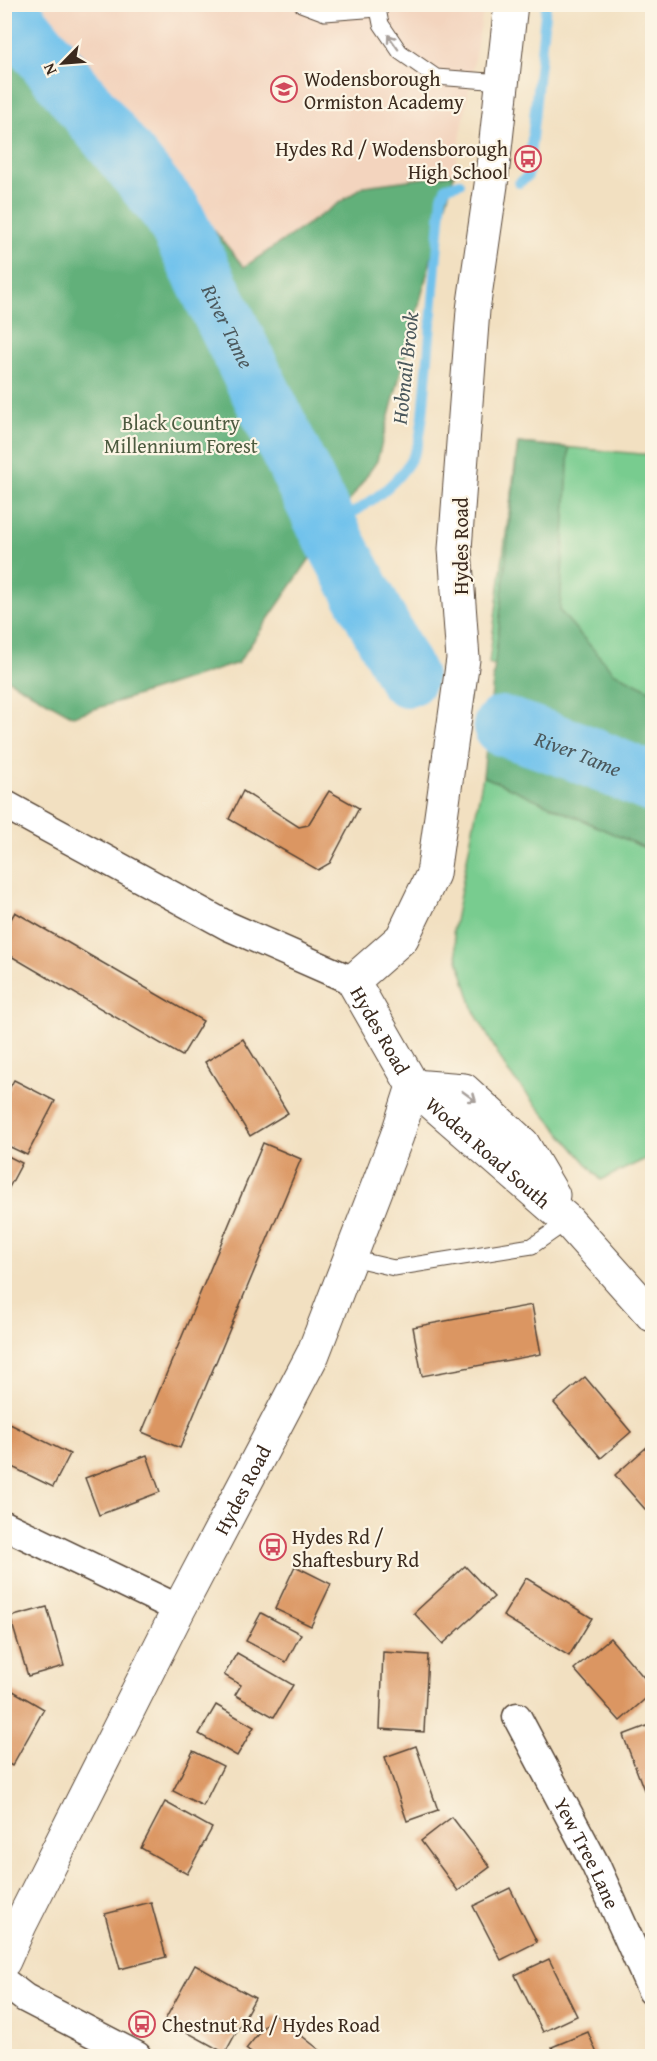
<svg xmlns="http://www.w3.org/2000/svg" width="657" height="2061" font-family="'Gentium Book Plus',serif">
  <style>
    .built { fill: #f3d4be }
    .green { fill: #78cc8f; stroke: #5a7b56; stroke-width: 1.5 }
    .forest { fill: #62b07a; stroke: #4e6d4c; stroke-width: 1.5 }
    .lines { fill: none; stroke-linecap: round; stroke-linejoin: round }
    .stream { stroke: #71c2ec; stroke-width: 10 }
    .river { stroke: #71c2ec; stroke-width: 60 }
    .building { fill: #db9662 }
    .service-casing { stroke: #564536; stroke-width: 17 }
    .minor-casing { stroke: #564536; stroke-width: 31 }
    .tertiary-casing { stroke: #564536; stroke-width: 35 }
    .service { stroke: #fff; stroke-width: 15 }
    .minor { stroke: #fff; stroke-width: 28 }
    .tertiary { stroke: #fff; stroke-width: 33 }
    .oneway { stroke: #a79f9a }
    .labels { text-anchor: middle; dominant-baseline: central; stroke-width: 4.5; stroke-linejoin: round; paint-order: stroke }
    .poi-label { font-size: 20px; fill: #3b2a1e; stroke: #fcf5e5; text-anchor: start }
    .park-label { font-size: 20px; fill: #4d5b40; stroke: #fcf5e5 }
    .street-label { font-size: 20px; fill: #3b2a1e; stroke: #fcf5e5 }
    .water-label { font-size: 21px; font-style: italic; fill: #4b585c; stroke: #fcf5e5 }
  </style>
  <rect width="100%" height="100%" fill="#fcf5e5"/>
  <filter id="ink" filterUnits="userSpaceOnUse"><feTurbulence type="fractalNoise" baseFrequency=".0167" numOctaves="2"/><feDisplacementMap in="SourceGraphic" scale="12" xChannelSelector="R" yChannelSelector="G"/><feConvolveMatrix kernelMatrix="1 2 1 2 8 2 1 2 1" color-interpolation-filters="sRGB"/></filter>
  <filter id="wash" filterUnits="userSpaceOnUse"><feTurbulence type="fractalNoise" baseFrequency=".008" numOctaves="4" result="noise"/><feDisplacementMap in="SourceGraphic" scale="24" xChannelSelector="R" yChannelSelector="G"/><feGaussianBlur stdDeviation="1.35" result="paint"/><feColorMatrix in="noise" values="0 0 0 0 0 0 0 0 0 0 0 0 0 0 0 0 0 1.4 0 .05"/><feComposite in="paint" operator="in"/></filter>
  <g filter="url(#wash)">
    <rect width="100%" height="100%" fill="#f2e0c1"/>
    <path class="built" d="M 31,5 L 484,5 L 454,174 L 364,186 L 244,267 Z"/>
    <g class="green">
      <path d="M 518,443 L 652,455 L 652,735 L 489,663 Z"/>
      <path d="M 483,776 L 652,851 L 652,1156 L 601,1180 L 508,1072 L 474,1011 L 458,959 L 453,931 Z"/>
    </g>
    <g class="forest">
      <path d="M 5,4 L 31,5 L 244,267 L 364,186 L 454,174 L 377,461 L 238,663 L 73,716 L 5,678 Z"/>
      <path d="M 518,443 L 569,448 L 560,611 L 613,672 L 652,691 L 652,851 L 483,776 Z"/>
    </g>
    <g class="lines">
      <g class="stream">
        <path d="M 519,183 L 528,176 L 546,4"/>
        <path d="M 328,527 C 362,509 405,483 418,444 C 421,435 421,425 423,416 L 442,196 L 446,187 L 460,183"/>
      </g>
      <g class="river">
        <path id="s1" d="M 4,6 L 173,214 L 323,518 L 407,677"/>
        <path id="s2" d="M 503,726 L 573,750 L 652,783"/>
      </g>
    </g>
    <g id="blocks">
      <g class="building">
        <path d="M 243,791 L 299,827 L 308,825 L 329,791 L 359,808 L 330,863 L 318,870 L 229,819 Z"/>
        <path d="M 15,912 L 203,1021 L 182,1056 L 4,952 L 4,931 Z"/>
        <path d="M 243,1039 L 288,1113 L 250,1136 L 205,1062 Z"/>
        <path d="M 14,1080 L 55,1101 L 27,1155 L 4,1144 L 4,1098 Z"/>
        <path d="M 263,1143 L 301,1159 L 180,1448 L 142,1432 Z"/>
        <path d="M 4,1154 L 22,1163 L 4,1197 Z"/>
        <path d="M 532,1305 L 541,1354 L 422,1376 L 413,1327 Z"/>
        <path d="M 585,1377 L 631,1432 L 601,1458 L 554,1403 Z"/>
        <path d="M 4,1421 L 70,1454 L 53,1487 L 4,1463 Z"/>
        <path d="M 648,1446 L 652,1451 L 652,1517 L 615,1475 Z"/>
        <path d="M 147,1455 L 160,1492 L 99,1515 L 85,1478 Z"/>
        <path d="M 295,1566 L 331,1584 L 311,1626 L 275,1609 Z"/>
        <path d="M 465,1566 L 494,1597 L 443,1644 L 414,1613 Z"/>
        <path d="M 526,1578 L 592,1618 L 569,1656 L 503,1616 Z"/>
        <path d="M 47,1607 L 64,1666 L 28,1676 L 10,1617 Z"/>
        <path d="M 261,1613 L 301,1634 L 286,1662 L 246,1641 Z"/>
        <path d="M 610,1638 L 652,1687 L 652,1693 L 620,1721 L 574,1669 Z"/>
        <path d="M 383,1652 L 428,1655 L 424,1732 L 380,1729 Z"/>
        <path d="M 237,1653 L 293,1685 L 274,1717 L 235,1695 L 241,1685 L 224,1675 Z"/>
        <path d="M 8,1688 L 44,1709 L 12,1766 L 4,1761 L 4,1695 Z"/>
        <path d="M 216,1705 L 254,1727 L 237,1756 L 199,1734 Z"/>
        <path d="M 652,1724 L 652,1787 L 644,1790 L 623,1735 Z"/>
        <path d="M 416,1746 L 438,1810 L 407,1821 L 385,1757 Z"/>
        <path d="M 193,1751 L 223,1766 L 203,1806 L 173,1791 Z"/>
        <path d="M 165,1802 L 212,1828 L 187,1874 L 141,1848 Z"/>
        <path d="M 452,1817 L 490,1867 L 458,1891 L 421,1841 Z"/>
        <path d="M 510,1888 L 537,1942 L 501,1960 L 473,1906 Z"/>
        <path d="M 151,1902 L 166,1957 L 120,1969 L 105,1914 Z"/>
        <path d="M 549,1959 L 577,2016 L 543,2032 L 515,1975 Z"/>
        <path d="M 195,1965 L 255,1998 L 225,2053 L 165,2020 Z"/>
        <path d="M 274,2014 L 321,2051 L 317,2056 L 255,2056 L 246,2049 Z"/>
        <path d="M 588,2032 L 598,2056 L 556,2056 L 552,2047 Z"/>
      </g>
    </g>
  </g>
  <g filter="url(#ink)">
    <use href="#blocks" fill-opacity="0" stroke="#564536" stroke-width="1.5"/>
    <g class="lines">
      <defs>
        <g id="service">
          <path d="M 301,4 L 325,13 L 378,9"/>
          <path d="M 377,4 L 381,24 L 400,52 L 436,77 L 501,82"/>
          <path d="M 351,1258 L 394,1268 L 532,1246 L 568,1221"/>
        </g>
        <g id="minor">
          <path d="M 4,804 L 228,926 L 353,981"/>
          <path d="M 4,1525 L 179,1609"/>
          <path id="s3" d="M 517,1717 L 596,1866 L 652,1991"/>
          <path d="M 4,1982 L 25,1998 L 137,2056"/>
        </g>
        <g id="tertiary">
          <path id="s4" d="M 511,4 L 491,185 L 473,310 L 455,549 L 463,659 L 433,874 L 402,938 L 353,981 L 413,1086 L 568,1221 L 652,1315"/>
          <path d="M 413,1086 L 464,1090 L 523,1144 L 553,1195"/>
          <path id="s5" d="M 4,1961 L 20,1925 L 179,1609 L 313,1354 L 397,1136 L 413,1086"/>
        </g>
      </defs>
      <use href="#service" class="service-casing"/>
      <use href="#minor" class="minor-casing"/>
      <use href="#tertiary" class="tertiary-casing"/>
      <use href="#service" class="service"/>
      <use href="#minor" class="minor"/>
      <use href="#tertiary" class="tertiary"/>
    </g>
    <defs><path id="oneway-shaft" d="M-6 0H5M1.5-3L5.5 0L1.5 3" fill="none" stroke-width="1.6" stroke-linecap="round" stroke-linejoin="round" transform="scale(1.5)"/></defs>
    <g class="oneway">
      <use href="#oneway-shaft" transform="translate(393 42) rotate(-125)"/>
      <use href="#oneway-shaft" transform="translate(469 1096) rotate(36)"/>
    </g>
  </g>
  <defs>
    <symbol id="school-ring" viewBox="-11 -11 22 22"><circle r="9.5" fill="#fcf5e5" stroke="#d1495b" stroke-width="1.5"/><path d="M0-5L7-2L0 1L-7-2ZM-4 1L0 2.5L4 1V4Q0 6-4 4Z" fill="#d1495b"/></symbol>
    <symbol id="bus-ring" viewBox="-11 -11 22 22"><circle r="9.5" fill="#fcf5e5" stroke="#d1495b" stroke-width="1.5"/><path d="M-5-6H5V4H4V6H2V4H-2V6H-4V4H-5ZM-3.5-4V0h7V-4ZM-3.5 1.2v1.5H-2V1.2ZM2 1.2v1.5H3.5V1.2Z" fill="#d1495b"/></symbol>
  </defs>
  <g fill-rule="evenodd">
    <use href="#school-ring" x="269" y="74" width="30" height="30"/>
    <use href="#bus-ring" x="513" y="144" width="30" height="30"/>
    <use href="#bus-ring" x="258" y="1532" width="30" height="30"/>
    <use href="#bus-ring" x="127" y="2009" width="30" height="30"/>
  </g>
  <g class="labels">
    <g class="poi-label">
      <text x="304" y="78">Wodensborough<tspan x="304" dy="23">Ormiston Academy</tspan></text>
      <text x="508" y="148" text-anchor="end">Hydes Rd / Wodensborough<tspan x="508" dy="23">High School</tspan></text>
      <text x="292" y="1536">Hydes Rd /<tspan x="292" dy="23">Shaftesbury Rd</tspan></text>
      <text x="162" y="2024">Chestnut Rd / Hydes Road</text>
    </g>
    <g class="park-label">
      <text x="181" y="422">Black Country<tspan x="181" dy="23">Millennium Forest</tspan></text>
    </g>
    <g class="street-label">
      <text transform="translate(460 546) rotate(-90)">Hydes Road</text>
      <text stroke="none"><textPath href="#s4" startOffset="1068">Hydes Road</textPath></text>
      <text stroke="none"><textPath href="#s4" startOffset="1233">Woden Road South</textPath></text>
      <text stroke="none"><textPath href="#s5" startOffset="528">Hydes Road</textPath></text>
      <text stroke="none"><textPath href="#s3" startOffset="153">Yew Tree Lane</textPath></text>
    </g>
    <g class="water-label">
      <text stroke="none"><textPath href="#s1" startOffset="393">River Tame</textPath></text>
      <text transform="translate(405 368) rotate(-84)">Hobnail Brook</text>
      <text stroke="none"><textPath href="#s2" startOffset="80">River Tame</textPath></text>
    </g>
  </g>
  <rect width="657" height="2061" fill="none" stroke="#fcf5e5" stroke-width="24"/>
  <g transform="translate(63 63) rotate(245)" stroke="#fcf5e5" stroke-width="4.5" paint-order="stroke">
  <path d="M0-4.5L10 22L0 15L-10 22Z" fill="#3b2a1e"/>
  <text y="-9" font-size="16" font-weight="bold" text-anchor="middle" fill="#3b2a1e">N</text>
  </g>
</svg>
